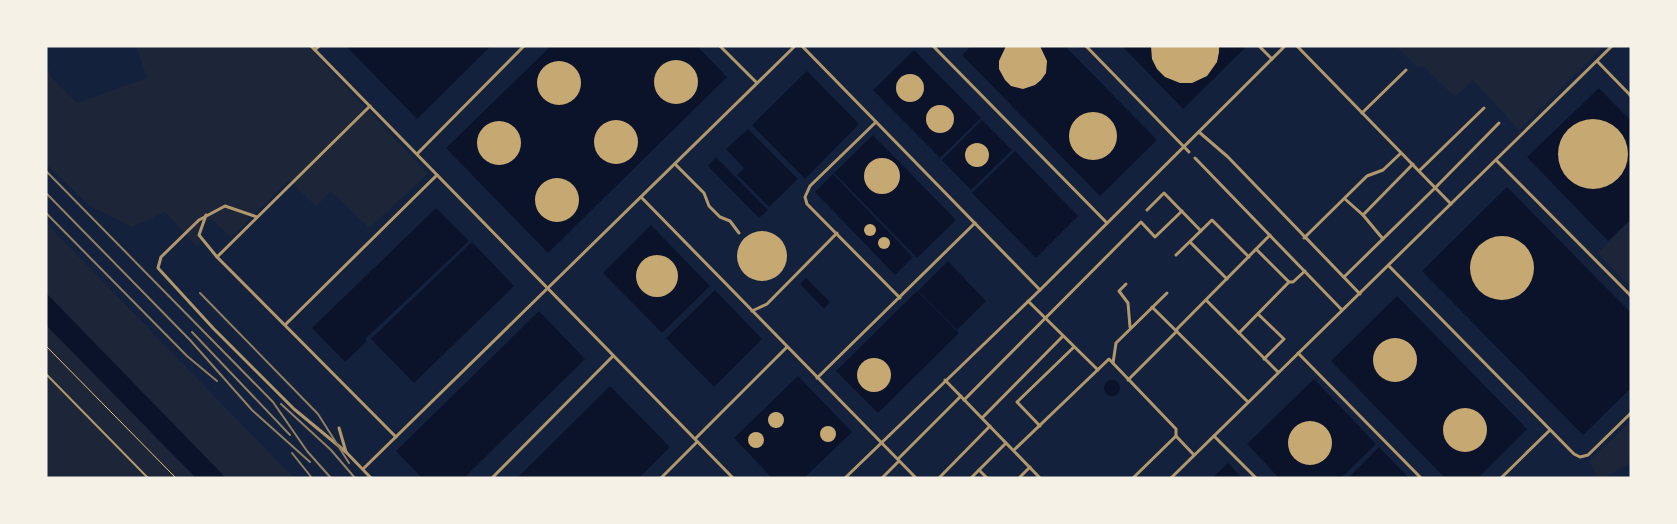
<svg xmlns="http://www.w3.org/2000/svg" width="1677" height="524" font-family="'Source Sans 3',sans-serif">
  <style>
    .green { fill: #1d2539 }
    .water { fill: #0b132b }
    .building { fill: #c6a872 }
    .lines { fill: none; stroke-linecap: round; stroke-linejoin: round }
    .path { stroke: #e5c07b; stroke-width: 1 }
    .service { stroke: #b1986c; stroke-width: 2 }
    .minor { stroke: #b1986c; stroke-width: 3 }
    .rail { stroke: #918062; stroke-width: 2 }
  </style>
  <rect width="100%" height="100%" fill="#14213d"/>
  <g class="green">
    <path d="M 136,46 L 319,46 L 313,52 L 428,174 L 369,228 L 331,191 L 316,206 L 289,180 L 231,237 L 210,218 L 197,232 L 201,241 L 197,247 L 165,212 L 132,227 L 90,206 L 46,164 L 46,62 L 51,77 L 77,103 L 147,78 Z"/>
    <path d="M 1396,46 L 1604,46 L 1519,130 L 1473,80 L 1455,97 L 1424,67 L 1416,66 Z"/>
    <path d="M 1631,220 L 1631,287 L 1598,253 Z"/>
    <path d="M 46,223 L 294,478 L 226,478 L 46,293 Z"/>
    <path d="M 46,325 L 196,478 L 46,478 Z"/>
    <path d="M 1631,421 L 1631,462 L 1604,478 L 1598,478 L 1589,461 Z"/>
  </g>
  <g class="water">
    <path d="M 346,46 L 491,46 L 417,119 Z"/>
    <path d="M 551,46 L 697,46 L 727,77 L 548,253 L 446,148 Z"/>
    <path d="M 971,46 L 1065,46 L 1157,140 L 1100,196 L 962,55 Z"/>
    <path d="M 1122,46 L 1243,46 L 1245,48 L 1183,109 Z"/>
    <path d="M 914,50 L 981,118 L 940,158 L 873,90 Z"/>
    <path d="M 807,71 L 859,124 L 805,179 L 752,125 Z"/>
    <path d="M 1599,88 L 1631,121 L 1631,219 L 1608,241 L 1527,157 Z"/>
    <path d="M 982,120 L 1012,150 L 971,190 L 942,160 Z"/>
    <path d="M 748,129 L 798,179 L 769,207 L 737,175 L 744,168 L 726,149 Z"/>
    <path d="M 873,135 L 956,220 L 917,258 L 834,173 Z"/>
    <path d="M 1015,151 L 1078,216 L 1036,258 L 972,193 Z"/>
    <path d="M 716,157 L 768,210 L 759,218 L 708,166 Z"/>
    <path d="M 833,174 L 913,257 L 895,275 L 815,192 Z"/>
    <path d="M 1507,187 L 1631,313 L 1631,388 L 1583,435 L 1422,271 Z"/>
    <path d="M 436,208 L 469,241 L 365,339 L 367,341 L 345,362 L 312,328 Z"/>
    <path d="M 651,225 L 710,286 L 662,333 L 603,273 Z"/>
    <path d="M 472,242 L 514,286 L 414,383 L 371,339 Z"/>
    <path d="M 948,261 L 986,301 L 957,330 L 918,291 Z"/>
    <path d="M 806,278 L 830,302 L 824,309 L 800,284 Z"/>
    <path d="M 715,290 L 762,339 L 714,387 L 666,338 Z"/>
    <path d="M 917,291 L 959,333 L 878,413 L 836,371 Z"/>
    <path d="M 46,293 L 226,478 L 196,478 L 46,325 Z"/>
    <path d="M 1397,296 L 1527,429 L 1478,478 L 1445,478 L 1331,361 Z"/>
    <path d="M 539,311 L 585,359 L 464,478 L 422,478 L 396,451 Z"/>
    <path d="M 798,376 L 852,432 L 804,478 L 772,478 L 734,438 Z"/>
    <path d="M 1314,379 L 1376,444 L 1341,478 L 1279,478 L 1247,444 Z"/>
    <circle cx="1112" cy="388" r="8"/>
    <path d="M 610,386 L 670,447 L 639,478 L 517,478 Z"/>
    <path d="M 1379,447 L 1409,478 L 1348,478 Z"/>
    <path d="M 1228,463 L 1242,478 L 1212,478 Z"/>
  </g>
  <g class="building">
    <path d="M 1006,46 L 1040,46 L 1047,61 L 1046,73 L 1041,80 L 1035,85 L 1023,89 L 1011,86 L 1005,80 L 999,69 L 999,61 Z"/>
    <path d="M 1151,46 L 1219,46 L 1219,52 L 1217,62 L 1207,76 L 1192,83 L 1180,83 L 1165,77 L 1157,69 L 1152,59 Z"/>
    <circle cx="676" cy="82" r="22"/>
    <circle cx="559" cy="83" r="22"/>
    <circle cx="910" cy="88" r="14"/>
    <circle cx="940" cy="119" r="14"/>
    <circle cx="1093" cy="136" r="24"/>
    <circle cx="1593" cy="154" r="35"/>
    <circle cx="616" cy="142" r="22"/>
    <circle cx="499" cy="143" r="22"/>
    <circle cx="977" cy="155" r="12"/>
    <circle cx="882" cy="176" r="18"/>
    <circle cx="557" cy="200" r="22"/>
    <circle cx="870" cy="230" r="6"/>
    <circle cx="762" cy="256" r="25"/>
    <circle cx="1502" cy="268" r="32"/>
    <circle cx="884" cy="243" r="6"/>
    <circle cx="657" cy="276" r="21"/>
    <circle cx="1395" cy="360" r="22"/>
    <circle cx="874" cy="375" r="17"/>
    <circle cx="1465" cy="430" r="22"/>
    <circle cx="776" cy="420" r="8"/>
    <circle cx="1310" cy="443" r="22"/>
    <circle cx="828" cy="434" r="8"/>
    <circle cx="756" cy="440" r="8"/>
  </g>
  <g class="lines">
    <path class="path" d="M 46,346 L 176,478"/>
    <path class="service" d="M 46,374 L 148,478"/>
    <g class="minor">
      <path d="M 311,46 L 733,478"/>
      <path d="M 720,46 L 757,83"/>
      <path d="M 802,46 L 1040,290"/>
      <path d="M 933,46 L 1107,223"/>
      <path d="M 1086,46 L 1189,152"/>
      <path d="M 1259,46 L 1272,59"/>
      <path d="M 1297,46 L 1451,204"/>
      <path d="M 315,50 L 319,46"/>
      <path d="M 1597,61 L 1631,96"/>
      <path d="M 1362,113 L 1406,70"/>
      <path d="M 876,122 L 810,186 L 805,197 L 807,204 L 900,298"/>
      <path d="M 1199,132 L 1228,157 L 1360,294"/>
      <path d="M 417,154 L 524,46"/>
      <path d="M 1195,158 L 1342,310"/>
      <path d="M 1496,160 L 1631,296"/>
      <path d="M 675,164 L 704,193 L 709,206 L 720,217 L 730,221 L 739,233"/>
      <path d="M 1419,171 L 1484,108"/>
      <path d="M 1435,188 L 1499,123"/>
      <path d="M 641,197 L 916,478"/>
      <path d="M 1345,199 L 1363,215 L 1413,164"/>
      <path d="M 1147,210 L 1164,193 L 1201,231"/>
      <path d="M 206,215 L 199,235 L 217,257 L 396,437"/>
      <path d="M 1363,215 L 1383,239"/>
      <path d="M 257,217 L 225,206 L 199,220 L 161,257 L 158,268 L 213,328 L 294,409 L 346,452"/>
      <path d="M 1304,238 L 1367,176 L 1383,170 L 1401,153"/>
      <path d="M 1190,242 L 1227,279"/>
      <path d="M 1176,255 L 1212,220 L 1249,257"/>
      <path d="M 217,257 L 370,106"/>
      <path d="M 1389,266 L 1574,454 L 1580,457 L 1588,455 L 1631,413"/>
      <path d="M 1344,277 L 1435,188"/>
      <path d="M 1289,282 L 1293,282 L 1305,271"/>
      <path d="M 1126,284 L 1119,291 L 1128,303 L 1130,327"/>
      <path d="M 1206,300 L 1278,372"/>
      <path d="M 1028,301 L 1098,370"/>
      <path d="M 1152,307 L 1248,402"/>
      <path d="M 752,311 L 767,304 L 837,233"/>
      <path d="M 1258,314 L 1284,339 L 1264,359"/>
      <path d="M 286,324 L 437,175"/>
      <path d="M 1176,330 L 1270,235"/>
      <path d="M 1239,333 L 1289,282 L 1256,249"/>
      <path d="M 1298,353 L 1421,478"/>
      <path d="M 1113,363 L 1116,343 L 1167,293"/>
      <path d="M 817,378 L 975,223"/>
      <path d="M 945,380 L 1040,478"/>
      <path d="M 1128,380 L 1177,331"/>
      <path d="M 964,400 L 1141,222 L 1155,237 L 1182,211"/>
      <path d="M 982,418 L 1063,336"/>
      <path d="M 1040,426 L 1017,402 L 1074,347"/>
      <path d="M 339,428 L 346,452 L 371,478"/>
      <path d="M 1214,436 L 1256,478"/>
      <path d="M 695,439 L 787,347"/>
      <path d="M 1014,450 L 1109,359 L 1176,429 L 1176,436 L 1194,455"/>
      <path d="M 898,459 L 961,396"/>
      <path d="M 363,469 L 795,46"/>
      <path d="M 979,470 L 987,478"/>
      <path d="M 492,478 L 613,356"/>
      <path d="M 661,478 L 697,442"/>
      <path d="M 845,478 L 1040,290 L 1285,46"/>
      <path d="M 882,478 L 899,461"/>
      <path d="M 939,478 L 990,426"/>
      <path d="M 971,478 L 1006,443"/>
      <path d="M 1019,478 L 1030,467"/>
      <path d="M 1133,478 L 1176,436"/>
      <path d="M 1171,478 L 1612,46"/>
      <path d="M 1501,478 L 1550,430"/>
    </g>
    <g class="rail">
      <path d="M 46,171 L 273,402 L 307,451 L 331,478"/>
      <path d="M 46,193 L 190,340 L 252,410 L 310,462"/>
      <path d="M 46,213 L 187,356 L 217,381"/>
      <path d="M 200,293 L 318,414 L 349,463"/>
      <path d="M 192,332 L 290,435"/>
      <path d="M 281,404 L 331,450 L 355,478"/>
      <path d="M 292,453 L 312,478"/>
    </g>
  </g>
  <rect width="1677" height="524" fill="none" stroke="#f6f1e7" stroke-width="95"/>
</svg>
